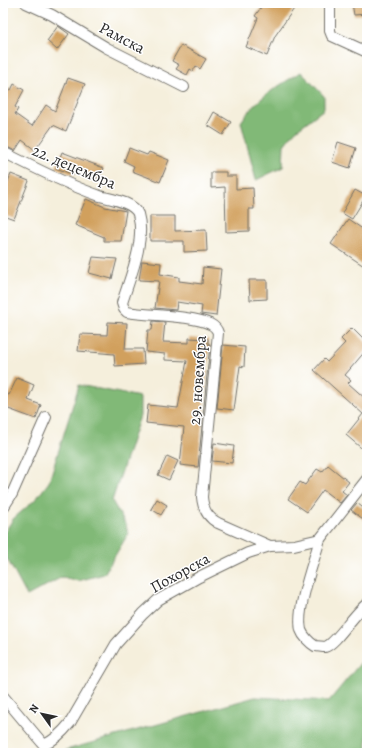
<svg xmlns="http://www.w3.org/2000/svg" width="370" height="756" font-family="Alegreya,serif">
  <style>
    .forest { fill: #81b977; stroke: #567251 }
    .building { fill: #d1a05d }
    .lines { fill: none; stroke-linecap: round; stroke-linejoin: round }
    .minor-casing { stroke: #727069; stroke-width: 12 }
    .minor { stroke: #fff; stroke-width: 10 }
    .labels { text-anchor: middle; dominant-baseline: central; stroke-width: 3; stroke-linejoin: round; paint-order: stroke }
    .street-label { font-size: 16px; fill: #2b2b2b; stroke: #fff }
  </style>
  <rect width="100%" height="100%" fill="#fff"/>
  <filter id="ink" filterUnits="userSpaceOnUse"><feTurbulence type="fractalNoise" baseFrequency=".025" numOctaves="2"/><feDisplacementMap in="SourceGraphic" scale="8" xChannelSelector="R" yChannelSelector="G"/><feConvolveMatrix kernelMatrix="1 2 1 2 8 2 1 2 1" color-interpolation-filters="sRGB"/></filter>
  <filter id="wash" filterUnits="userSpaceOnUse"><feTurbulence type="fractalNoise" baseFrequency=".012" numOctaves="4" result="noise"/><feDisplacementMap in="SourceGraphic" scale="16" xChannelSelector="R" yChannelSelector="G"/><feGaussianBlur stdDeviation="0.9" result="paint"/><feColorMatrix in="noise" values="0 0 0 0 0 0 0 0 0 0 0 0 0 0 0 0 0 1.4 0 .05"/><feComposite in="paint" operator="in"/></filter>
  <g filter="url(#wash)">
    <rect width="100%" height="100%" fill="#f5efdc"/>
    <g class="forest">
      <path d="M 301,72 L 324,96 L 324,109 L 295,131 L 284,145 L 283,167 L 256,180 L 241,122 C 256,98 277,87 301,72 Z"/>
      <path d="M 79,385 L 140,397 L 140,416 L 112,501 L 126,525 L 128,534 L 104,574 L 78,581 L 62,577 L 27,596 L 3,551 L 3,535 L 13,519 L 36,499 L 49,482 Z"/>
      <path d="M 367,655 L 367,753 L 68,753 L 66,750 L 255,697 L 329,701 Z"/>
    </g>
    <g id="blocks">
      <g class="building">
        <path d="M 264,3 L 298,3 L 275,36 L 267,56 L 246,47 L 258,18 L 255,16 Z"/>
        <path d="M 352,3 L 367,3 L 367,14 L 354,15 Z"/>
        <path d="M 58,26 L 69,34 L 57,50 L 47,41 Z"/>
        <path d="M 181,45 L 206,59 L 200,69 L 196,66 L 193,71 L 190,69 L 187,75 L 176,69 L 179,65 L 172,61 Z"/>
        <path d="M 68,78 L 85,84 L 66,131 L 53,125 L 35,150 L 22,140 L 15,151 L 3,145 L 3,86 L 11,90 L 14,84 L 24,90 L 15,107 L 18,109 L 15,114 L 32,126 L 46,105 L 55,111 Z"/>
        <path d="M 214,112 L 231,122 L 223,135 L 207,125 Z"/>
        <path d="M 338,142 L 356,148 L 350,168 L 332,162 Z"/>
        <path d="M 129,148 L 147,155 L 149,152 L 169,160 L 160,182 L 132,171 L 134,166 L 124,161 Z"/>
        <path d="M 62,152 L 104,168 L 99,179 L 76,169 L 74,175 L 56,168 Z"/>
        <path d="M 211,172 L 226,172 L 226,176 L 236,176 L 236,189 L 253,188 L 254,209 L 249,209 L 249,231 L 226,232 L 225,187 L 211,188 Z"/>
        <path d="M 11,174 L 29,181 L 14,219 L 3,215 L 3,194 Z"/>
        <path d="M 355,190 L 366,196 L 352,219 L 342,213 Z"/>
        <path d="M 86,199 L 105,207 L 126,211 L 121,241 L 104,241 L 104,237 L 75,225 Z"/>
        <path d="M 150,216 L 175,216 L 175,231 L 206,230 L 207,251 L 184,252 L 184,241 L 150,241 Z"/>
        <path d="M 348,219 L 367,232 L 367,268 L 331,244 Z"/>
        <path d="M 93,257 L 117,259 L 112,279 L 89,273 Z"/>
        <path d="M 142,261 L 161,263 L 160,274 L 179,277 L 179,281 L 202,284 L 203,267 L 221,269 L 216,316 L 201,314 L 202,306 L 177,302 L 176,310 L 155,308 L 159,281 L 139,280 Z"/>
        <path d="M 249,280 L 267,280 L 267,299 L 250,300 Z"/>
        <path d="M 153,321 L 165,322 L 163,342 L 189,343 L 189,338 L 208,339 L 208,344 L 210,344 L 198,467 L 180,465 L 184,427 L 146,423 L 148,405 L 178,408 L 187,361 L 165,360 L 165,354 L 146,352 L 148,330 L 152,330 Z"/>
        <path d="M 108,322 L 127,323 L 125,349 L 143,349 L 144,364 L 115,366 L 114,354 L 78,351 L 80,334 L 107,335 Z"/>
        <path d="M 352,328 L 367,343 L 367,349 L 345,375 L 351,380 L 348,383 L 367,400 L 367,453 L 346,435 L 363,414 L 314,370 L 324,359 L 327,362 L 345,343 L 341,339 Z"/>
        <path d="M 223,345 L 245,347 L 244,367 L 240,366 L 234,410 L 217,408 Z"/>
        <path d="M 17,378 L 34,385 L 28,400 L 41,405 L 36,419 L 3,407 L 3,393 L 9,395 Z"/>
        <path d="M 214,443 L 234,446 L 232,463 L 212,461 Z"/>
        <path d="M 167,456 L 178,461 L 169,480 L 158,475 Z"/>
        <path d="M 328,465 L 349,482 L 342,491 L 347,495 L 340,503 L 323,490 L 307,512 L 288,499 L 300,482 L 305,485 L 317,469 L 322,472 Z"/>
        <path d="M 157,499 L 167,505 L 161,515 L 151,509 Z"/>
        <path d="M 357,503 L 367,511 L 367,522 L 351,510 Z"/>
      </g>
    </g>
  </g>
  <g filter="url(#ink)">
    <use href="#blocks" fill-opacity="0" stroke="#727069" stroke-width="1"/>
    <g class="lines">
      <defs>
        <g id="minor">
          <path d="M 26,3 L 52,15 L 107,48 L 184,87"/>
          <path d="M 330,3 L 330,31 L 332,36 L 367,52"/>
          <path d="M 3,152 C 35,168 66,184 100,196 C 111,199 134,202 138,214 C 146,241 130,277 122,303 L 124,309 L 127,312 C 150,316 190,315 210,324 C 214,326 217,329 218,333 L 202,497 C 203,509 207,517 218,523 L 270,546"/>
          <path d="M 3,508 L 12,494 L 46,417"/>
          <path d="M 320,539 C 314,561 296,608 301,630 C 303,636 310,643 315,646 C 318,646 322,647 325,647 C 336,644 354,613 367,604"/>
          <path d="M 3,696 L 44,745"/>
          <path d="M 44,745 C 55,740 62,733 70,723 L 116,644 L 143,614 L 158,600 L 199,577 L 248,553 L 270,546 L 294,545 L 320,539 L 367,479"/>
        </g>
      </defs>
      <use href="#minor" class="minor-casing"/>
      <use href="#minor" class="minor"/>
    </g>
  </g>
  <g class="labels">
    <g class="street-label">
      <text transform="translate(122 38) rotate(28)">Рамска</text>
      <text transform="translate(74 167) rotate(23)">22. децембра</text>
      <text transform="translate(198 380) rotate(-86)">29. новембра</text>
      <text transform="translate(180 573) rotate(-29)">Похорска</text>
    </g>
  </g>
  <rect width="370" height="756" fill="none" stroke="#fff" stroke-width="16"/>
  <g transform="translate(42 714) rotate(303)" stroke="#ffffff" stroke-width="3" paint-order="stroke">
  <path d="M0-3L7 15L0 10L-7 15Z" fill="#2b2b2b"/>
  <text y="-6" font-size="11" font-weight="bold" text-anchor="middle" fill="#2b2b2b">N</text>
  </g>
</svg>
